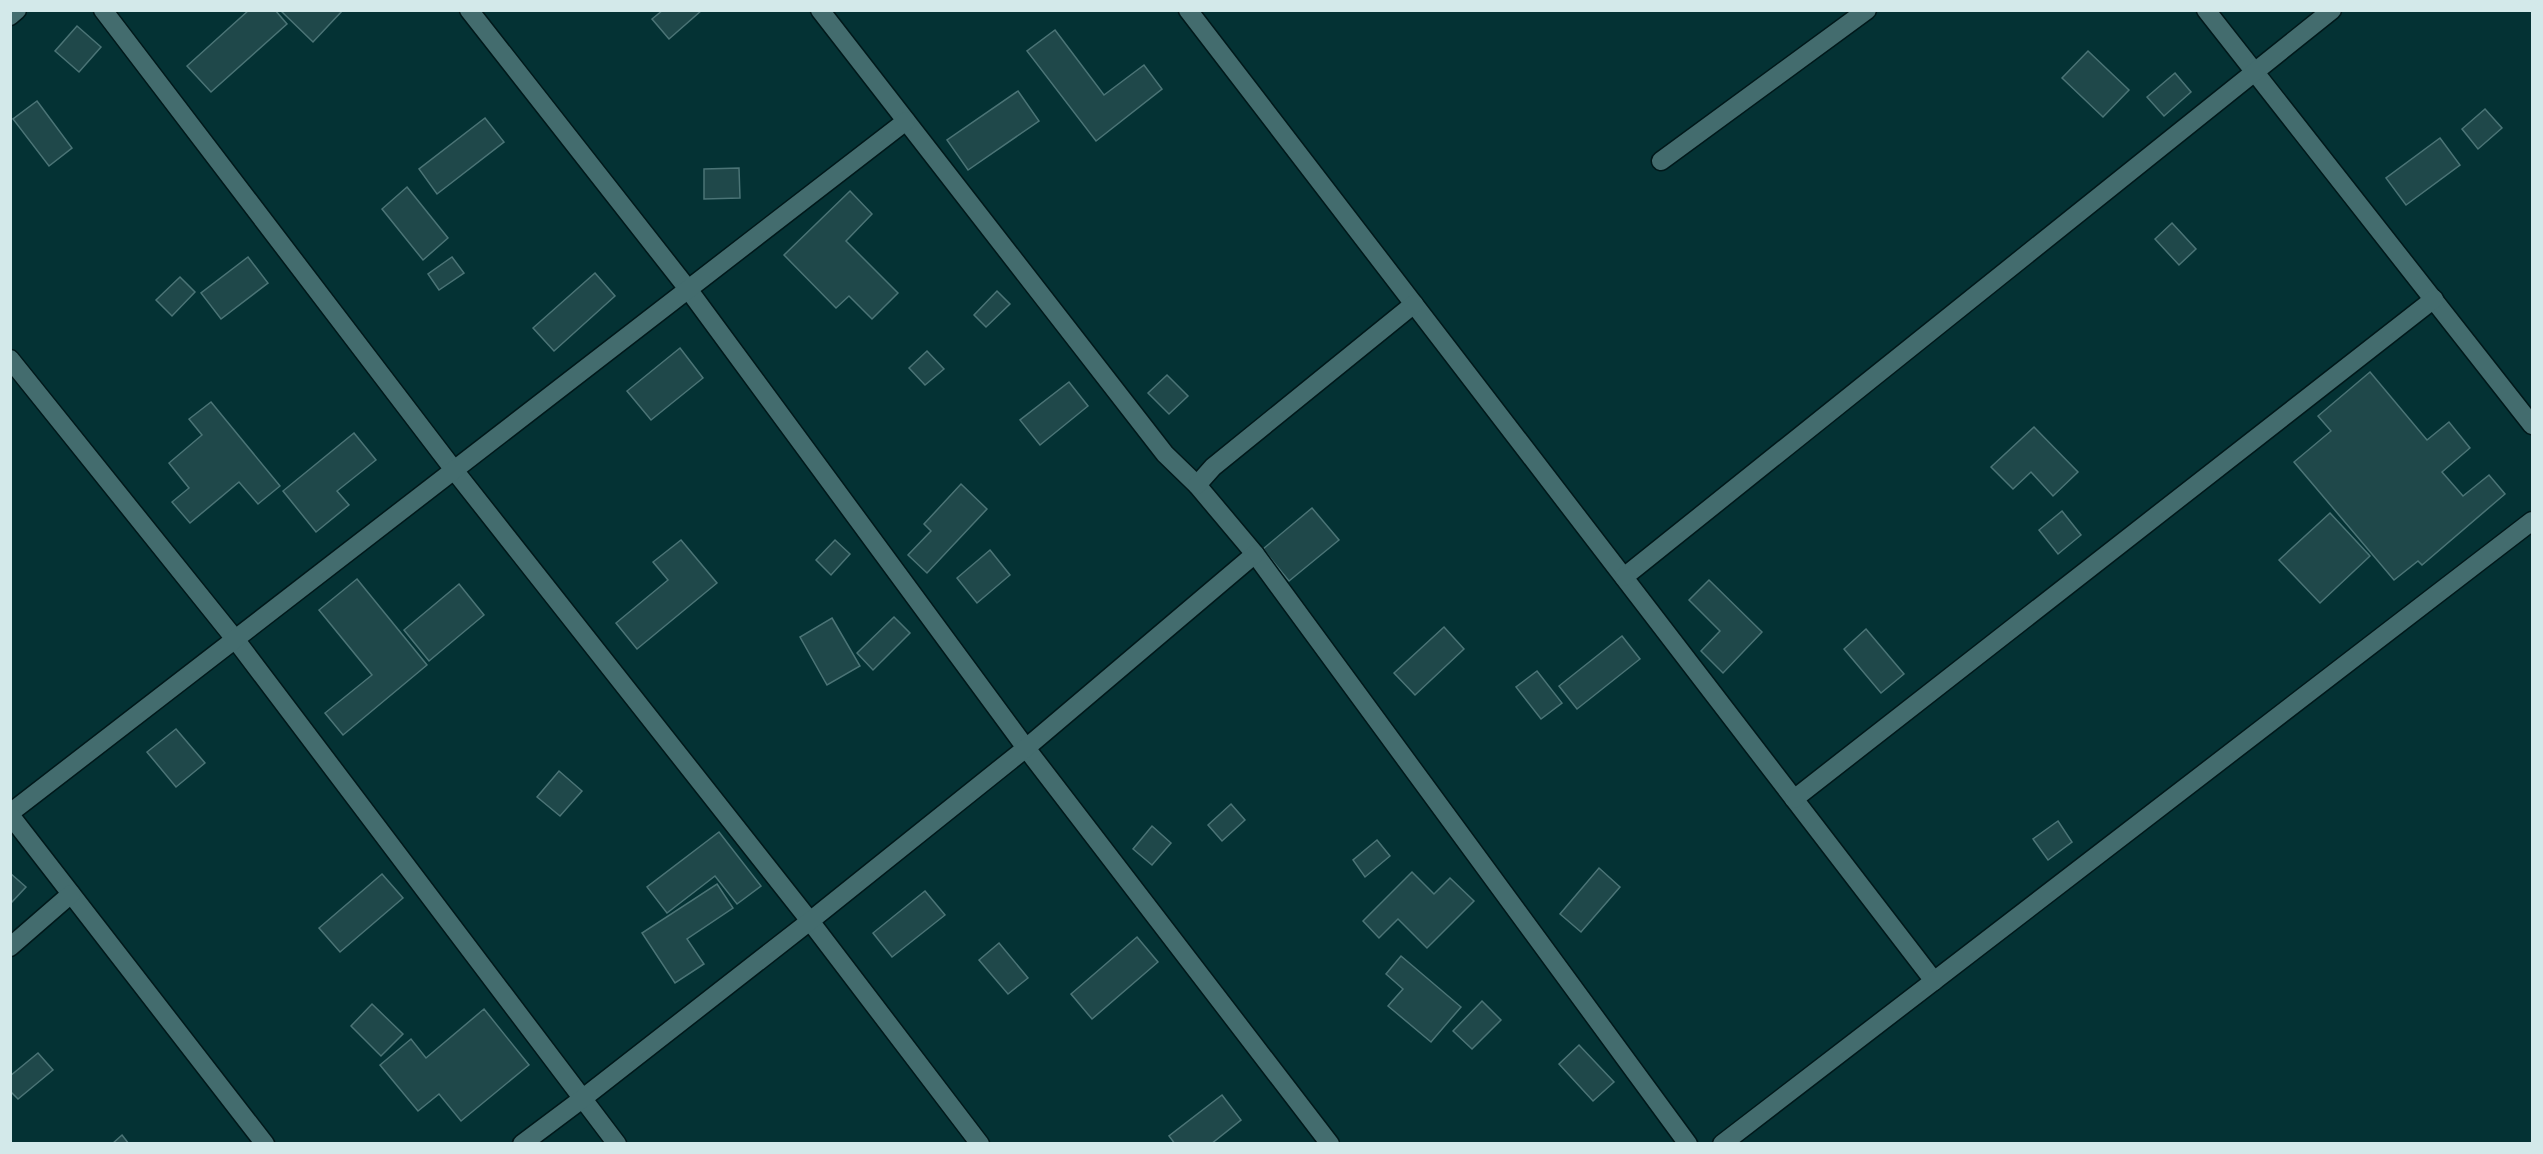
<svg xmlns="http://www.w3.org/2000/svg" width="2543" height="1154" font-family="Cabin,sans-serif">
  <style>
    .building { fill: #1f484a; stroke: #4b7476; stroke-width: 1.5 }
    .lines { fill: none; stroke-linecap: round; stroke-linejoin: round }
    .minor-casing { stroke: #00181a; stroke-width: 21 }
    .minor { stroke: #436c6e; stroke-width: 18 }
  </style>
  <rect width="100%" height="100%" fill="#043234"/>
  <g class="building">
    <path d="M 249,10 L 275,10 L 287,24 L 211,92 L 187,66 Z"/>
    <path d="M 280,10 L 343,10 L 313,42 Z"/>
    <path d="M 663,10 L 702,10 L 669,39 L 652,19 Z"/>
    <path d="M 77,26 L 101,47 L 79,72 L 55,51 Z"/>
    <path d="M 1055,30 L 1104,95 L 1144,65 L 1162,89 L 1096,141 L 1027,51 Z"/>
    <path d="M 2088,51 L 2129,90 L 2103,117 L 2062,78 Z"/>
    <path d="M 2175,73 L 2191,92 L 2164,116 L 2147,97 Z"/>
    <path d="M 1018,91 L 1039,121 L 968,170 L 947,140 Z"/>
    <path d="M 37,101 L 72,148 L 49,166 L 13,119 Z"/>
    <path d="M 2485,109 L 2502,128 L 2478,149 L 2462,129 Z"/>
    <path d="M 485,118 L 504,142 L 437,194 L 419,169 Z"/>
    <path d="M 2440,138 L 2460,165 L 2406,205 L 2386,178 Z"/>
    <path d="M 739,168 L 740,198 L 704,199 L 704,169 Z"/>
    <path d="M 407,187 L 448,238 L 423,260 L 382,209 Z"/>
    <path d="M 850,191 L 872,214 L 846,241 L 898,293 L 872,319 L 849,296 L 836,308 L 784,255 Z"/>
    <path d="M 2172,223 L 2196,249 L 2179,265 L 2155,239 Z"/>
    <path d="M 248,257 L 268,283 L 221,319 L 201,293 Z"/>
    <path d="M 452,257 L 464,273 L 439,290 L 428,274 Z"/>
    <path d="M 595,273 L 615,296 L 554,351 L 533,328 Z"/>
    <path d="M 180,277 L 195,292 L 172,316 L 156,300 Z"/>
    <path d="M 997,291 L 1010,304 L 986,327 L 974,315 Z"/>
    <path d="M 680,348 L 703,378 L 651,420 L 627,391 Z"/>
    <path d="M 927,351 L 944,369 L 925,385 L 909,368 Z"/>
    <path d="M 2370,372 L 2427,440 L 2449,422 L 2470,448 L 2442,472 L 2463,496 L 2489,475 L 2505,494 L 2422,565 L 2418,561 L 2394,580 L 2294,462 L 2331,431 L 2318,416 Z"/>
    <path d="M 1167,375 L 1188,396 L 1169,414 L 1148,393 Z"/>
    <path d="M 1069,382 L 1088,406 L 1040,445 L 1020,420 Z"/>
    <path d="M 211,402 L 280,486 L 258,504 L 239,482 L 190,523 L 172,502 L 189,488 L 169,463 L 202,435 L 189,419 Z"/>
    <path d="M 2034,427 L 2078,472 L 2053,496 L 2031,472 L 2013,489 L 1991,467 Z"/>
    <path d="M 354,433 L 376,460 L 337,491 L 349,505 L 316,532 L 283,491 Z"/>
    <path d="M 961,484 L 987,509 L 927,573 L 908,555 L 931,531 L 924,524 Z"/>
    <path d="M 1312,508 L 1339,540 L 1289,581 L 1263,549 Z"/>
    <path d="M 2062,511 L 2081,535 L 2058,554 L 2039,530 Z"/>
    <path d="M 2330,513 L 2370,556 L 2320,603 L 2279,560 Z"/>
    <path d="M 681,540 L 717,583 L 637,649 L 616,623 L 668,580 L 653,562 Z"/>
    <path d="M 835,540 L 850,554 L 831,575 L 816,560 Z"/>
    <path d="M 990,550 L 1010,575 L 977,603 L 957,578 Z"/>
    <path d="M 357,579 L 427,665 L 343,735 L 325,713 L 372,675 L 319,610 Z"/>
    <path d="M 1709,580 L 1762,632 L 1723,673 L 1701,651 L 1720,631 L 1689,600 Z"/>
    <path d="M 459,584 L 484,615 L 429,661 L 404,630 Z"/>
    <path d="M 894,617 L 910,633 L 873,670 L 857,653 Z"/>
    <path d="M 832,618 L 860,666 L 827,685 L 800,637 Z"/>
    <path d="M 1444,627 L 1464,649 L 1415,695 L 1394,673 Z"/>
    <path d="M 1866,629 L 1904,674 L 1881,693 L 1844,649 Z"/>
    <path d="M 1622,636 L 1640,659 L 1577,709 L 1559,686 Z"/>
    <path d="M 1537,671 L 1562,703 L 1541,719 L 1516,687 Z"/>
    <path d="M 176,729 L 205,763 L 176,787 L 147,752 Z"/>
    <path d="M 559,771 L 582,791 L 560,816 L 537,797 Z"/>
    <path d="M 1231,804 L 1245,820 L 1222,841 L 1208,825 Z"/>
    <path d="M 2058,821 L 2072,842 L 2048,860 L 2033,839 Z"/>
    <path d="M 1152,826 L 1171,843 L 1152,865 L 1133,849 Z"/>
    <path d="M 719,832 L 761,886 L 737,904 L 715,876 L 667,913 L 647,887 Z"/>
    <path d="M 1377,840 L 1390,856 L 1365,877 L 1353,860 Z"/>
    <path d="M 1599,868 L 1620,887 L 1581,932 L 1560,914 Z"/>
    <path d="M 1412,872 L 1434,894 L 1450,878 L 1474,901 L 1427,948 L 1398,919 L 1379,938 L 1363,921 Z"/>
    <path d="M 10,873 L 26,887 L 10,904 Z"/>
    <path d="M 382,874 L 403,898 L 340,952 L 319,928 Z"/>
    <path d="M 717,884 L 733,908 L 687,939 L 704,964 L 675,983 L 642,933 Z"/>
    <path d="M 925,891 L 945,915 L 892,957 L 873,933 Z"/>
    <path d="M 1137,937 L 1158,962 L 1092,1019 L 1071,994 Z"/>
    <path d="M 999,943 L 1028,978 L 1008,994 L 979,960 Z"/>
    <path d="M 1401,956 L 1461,1007 L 1431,1042 L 1388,1006 L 1403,989 L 1386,974 Z"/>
    <path d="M 1482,1001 L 1501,1020 L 1472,1049 L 1453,1031 Z"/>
    <path d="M 372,1004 L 403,1034 L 381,1056 L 351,1026 Z"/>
    <path d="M 484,1009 L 529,1065 L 461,1121 L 439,1094 L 418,1111 L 380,1065 L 411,1039 L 426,1058 Z"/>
    <path d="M 1579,1045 L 1614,1082 L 1593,1101 L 1559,1064 Z"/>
    <path d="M 38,1053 L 53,1070 L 18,1099 L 10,1091 L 10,1076 Z"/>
    <path d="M 1222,1095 L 1241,1120 L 1211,1144 L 1175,1144 L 1169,1136 Z"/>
    <path d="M 122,1135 L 129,1144 L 112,1144 Z"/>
  </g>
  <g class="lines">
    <defs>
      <g id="minor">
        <path d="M 103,10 L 454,470 L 810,921 L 980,1144"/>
        <path d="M 469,10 L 688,289 L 1026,748 L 1330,1144"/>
        <path d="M 820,10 L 1165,454 L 1197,485 L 1255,554 L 1688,1144"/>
        <path d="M 1188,10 L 1934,981"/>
        <path d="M 2206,10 L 2532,425"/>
        <path d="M 10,16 L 17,10"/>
        <path d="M 1661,161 L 1867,10"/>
        <path d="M 10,359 L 235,639 L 617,1144"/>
        <path d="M 1197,485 L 1213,467 L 1414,304"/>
        <path d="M 1624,577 L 2332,10"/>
        <path d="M 1794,799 L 2434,299"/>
        <path d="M 10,813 L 906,121"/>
        <path d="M 10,815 L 265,1144"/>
        <path d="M 10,947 L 71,894"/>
        <path d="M 522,1144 L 582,1099 L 810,921 L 1026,748 L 1255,554"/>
        <path d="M 1722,1144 L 2532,521"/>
      </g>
    </defs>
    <use href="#minor" class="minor-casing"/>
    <use href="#minor" class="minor"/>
  </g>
  <rect width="2543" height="1154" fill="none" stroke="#d3e9ea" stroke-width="24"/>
</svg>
